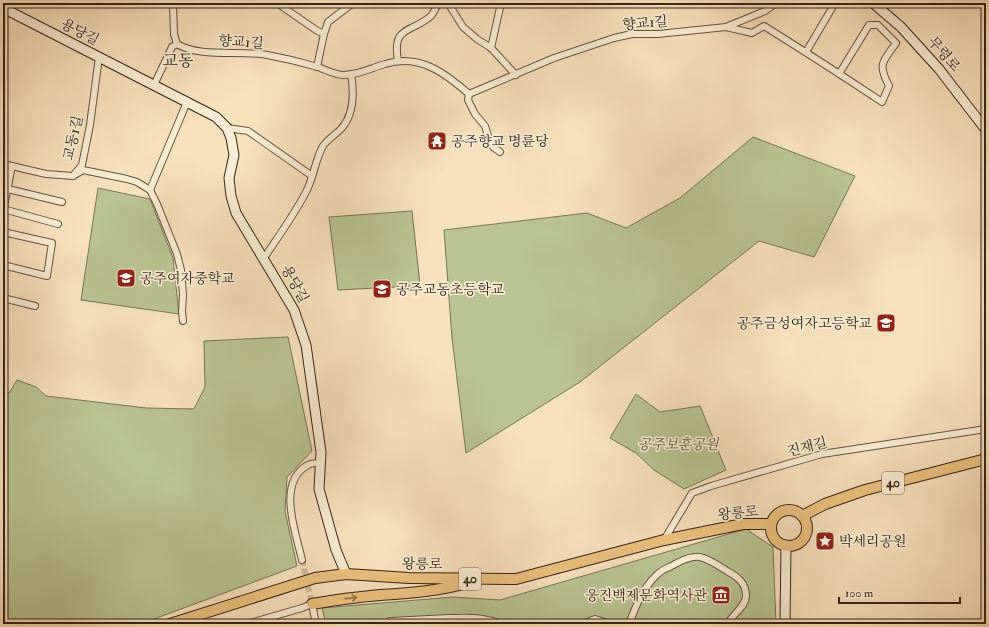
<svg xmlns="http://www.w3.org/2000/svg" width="989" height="627" font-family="'IM FELL Double Pica','Noto Serif KR',serif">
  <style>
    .green { fill: #bac393; stroke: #777356 }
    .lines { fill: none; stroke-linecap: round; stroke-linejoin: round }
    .street-tunnel { stroke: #d0bb9c; stroke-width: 6; stroke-dasharray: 6 3; stroke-linecap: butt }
    .street-casing { stroke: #655241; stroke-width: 8 }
    .secondary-casing { stroke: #342318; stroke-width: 11 }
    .primary-casing { stroke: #342318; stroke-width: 12 }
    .street { stroke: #faecd4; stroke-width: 6 }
    .secondary { stroke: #faecd4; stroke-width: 9 }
    .primary { stroke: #ecc07e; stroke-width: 10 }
    .oneway { stroke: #90724b }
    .labels { text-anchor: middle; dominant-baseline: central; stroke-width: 3.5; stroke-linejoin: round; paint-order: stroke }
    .shield { fill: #faecd4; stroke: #6f5f50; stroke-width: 1 }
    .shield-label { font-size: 13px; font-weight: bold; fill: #342318 }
    .street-label { font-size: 14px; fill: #342318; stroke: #faecd4 }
    .poi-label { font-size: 14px; fill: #342318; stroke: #faecd4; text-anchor: start }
    .park-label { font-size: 14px; font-style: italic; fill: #5c533d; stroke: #faecd4 }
    .quarter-label { font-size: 16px; fill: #342318; stroke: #faecd4 }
  </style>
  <rect width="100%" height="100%" fill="#f7e1bd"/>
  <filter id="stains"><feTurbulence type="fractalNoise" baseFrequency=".005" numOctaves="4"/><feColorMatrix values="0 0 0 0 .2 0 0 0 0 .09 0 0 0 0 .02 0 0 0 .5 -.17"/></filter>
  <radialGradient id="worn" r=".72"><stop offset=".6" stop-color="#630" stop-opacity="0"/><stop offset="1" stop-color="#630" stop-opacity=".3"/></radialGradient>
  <g class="green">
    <path d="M 753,137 L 855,176 L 814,257 L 759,241 L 580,382 L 466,453 L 452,338 L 444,230 L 587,213 L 626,228 L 680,198 Z"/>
    <path d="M 98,188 L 150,199 L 173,258 L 179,314 L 81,300 Z"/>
    <path d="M 412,211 L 420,285 L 414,286 L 338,290 L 329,217 Z"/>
    <path d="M 288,337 L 312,451 L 287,477 L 285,511 L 297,566 L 146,622 L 138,624 L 3,624 L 3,395 L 10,392 L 17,380 L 36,387 L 46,396 L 146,408 L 194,409 L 205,387 L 204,341 Z"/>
    <path d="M 636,394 L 660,412 L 700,406 L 726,470 L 684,489 L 654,470 L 636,453 L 610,438 Z"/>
    <path d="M 746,529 L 773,547 L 776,624 L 326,624 L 322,608 L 453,597 L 500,600 Z"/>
  </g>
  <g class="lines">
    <path class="street-tunnel" d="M 302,560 L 312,604"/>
    <defs>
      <g id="street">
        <path d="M 173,3 L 174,34 L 177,44"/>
        <path d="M 277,3 L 316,30 L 324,34"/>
        <path d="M 448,3 L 463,27 L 477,39 L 491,48 L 516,75"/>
        <path d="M 726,27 L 752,33 L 764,26 C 804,51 843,76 882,102 L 889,86 C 877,63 883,62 896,43 L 878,25 L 869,25 L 839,74"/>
        <path d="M 177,44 C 200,58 240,50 267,55 C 284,58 301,62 318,67 C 326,70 335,75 344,75 C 359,75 371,68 385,64 C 419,53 445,73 469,94 L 554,58 L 614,38 L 632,34 L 658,34 L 726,27 L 765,11 L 776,3"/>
        <path d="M 491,48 L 501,3"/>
        <path d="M 806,52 L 835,3"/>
        <path d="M 398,61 C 392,25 410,34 431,16 C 434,13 436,7 438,3"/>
        <path d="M 317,67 L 324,34 L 328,22 L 353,3"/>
        <path d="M 154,85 L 172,47 L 177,44"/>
        <path d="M 469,94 L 468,100 L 475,114 L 485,126 L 489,139 L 493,147 L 500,152"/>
        <path d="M 227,128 L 248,131 L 312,176"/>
        <path d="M 3,164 L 46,174 L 73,176 L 82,165 L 90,125 L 99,57"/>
        <path d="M 73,176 L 83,170 L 127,179 L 137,182 L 150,190 L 157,204 L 177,254 L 181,270 L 183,295 L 182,312 L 183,321"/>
        <path d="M 8,189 L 62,202"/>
        <path d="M 150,190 L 187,102"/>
        <path d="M 3,209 L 58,224"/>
        <path d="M 3,211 L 12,166"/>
        <path d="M 3,232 L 52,243 L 47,276 L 3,265"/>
        <path d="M 264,258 C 278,237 294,215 306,192 C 314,177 315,160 323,146 C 328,139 335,135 341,129 C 354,115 354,92 351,74"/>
        <path d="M 3,298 L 35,306"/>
        <path d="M 664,540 L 692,493 L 711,486 L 822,454 L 986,429"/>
        <path d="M 302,560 C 296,533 276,482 308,465 C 311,463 316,463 320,463"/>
        <path d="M 247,624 L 302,608 L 312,604 L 316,624"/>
        <path d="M 388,624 L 390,621 L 449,618"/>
        <path d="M 448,624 L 449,618 C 469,618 482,616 501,624"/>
        <path d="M 582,624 L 595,619 L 610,624"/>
        <path d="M 629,624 C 636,605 645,582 663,570 C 667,568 672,566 677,563 C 683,560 693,556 700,557 C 709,559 719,566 727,571 C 738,577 746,583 746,596 C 746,607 732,614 728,624"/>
      </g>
      <g id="secondary">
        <path d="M 873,3 L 901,27 L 939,69 L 986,130"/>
        <path d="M 3,8 L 216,117 L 227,128 L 231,138 L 234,155 L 229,178 L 231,196 L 236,213 L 294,310 L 306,345 L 321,452 L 319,489 L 336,550 L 346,574"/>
        <path d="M 785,624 L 786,545"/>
      </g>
      <g id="primary">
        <circle cx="789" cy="528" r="18"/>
        <path d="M 802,516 L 825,504 L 865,490 L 986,459"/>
        <path d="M 312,604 C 335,600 357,597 380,595 C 411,593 440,591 470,582"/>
        <path d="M 170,624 L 315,578 L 346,574 L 409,578 L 516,579 L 664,540 L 743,524 L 771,524"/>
      </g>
    </defs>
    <use href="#street" class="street-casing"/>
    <use href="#secondary" class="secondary-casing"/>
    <use href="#primary" class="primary-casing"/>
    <use href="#street" class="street"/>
    <use href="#secondary" class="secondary"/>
    <use href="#primary" class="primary"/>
  </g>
  <defs><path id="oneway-shaft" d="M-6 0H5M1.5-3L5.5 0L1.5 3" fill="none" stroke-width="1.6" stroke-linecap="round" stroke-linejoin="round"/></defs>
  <use class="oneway" href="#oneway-shaft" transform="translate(351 598) rotate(-6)"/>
  <defs>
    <symbol id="temple-square" viewBox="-11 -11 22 22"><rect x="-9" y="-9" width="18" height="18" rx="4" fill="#8f2418" stroke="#faecd4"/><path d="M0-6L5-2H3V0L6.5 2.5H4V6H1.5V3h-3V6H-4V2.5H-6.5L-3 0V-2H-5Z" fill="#fff"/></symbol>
    <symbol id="school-square" viewBox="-11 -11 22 22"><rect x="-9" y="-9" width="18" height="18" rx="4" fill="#8f2418" stroke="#faecd4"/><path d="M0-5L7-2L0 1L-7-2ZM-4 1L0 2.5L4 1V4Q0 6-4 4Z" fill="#fff"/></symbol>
    <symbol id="sight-square" viewBox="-11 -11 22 22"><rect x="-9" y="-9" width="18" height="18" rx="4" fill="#8f2418" stroke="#faecd4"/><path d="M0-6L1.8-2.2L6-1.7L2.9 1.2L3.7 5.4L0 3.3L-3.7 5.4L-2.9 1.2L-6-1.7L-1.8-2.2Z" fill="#fff"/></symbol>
    <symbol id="museum-square" viewBox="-11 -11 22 22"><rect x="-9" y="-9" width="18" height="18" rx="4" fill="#8f2418" stroke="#faecd4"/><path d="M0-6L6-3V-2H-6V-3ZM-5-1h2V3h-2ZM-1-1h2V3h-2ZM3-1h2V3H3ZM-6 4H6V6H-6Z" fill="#fff"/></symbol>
  </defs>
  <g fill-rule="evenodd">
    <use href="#temple-square" x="426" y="130" width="22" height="22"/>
    <use href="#school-square" x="115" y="267" width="22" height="22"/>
    <use href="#school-square" x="371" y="278" width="22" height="22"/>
    <use href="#school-square" x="875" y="312" width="22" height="22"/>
    <use href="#sight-square" x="814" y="530" width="22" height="22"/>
    <use href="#museum-square" x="710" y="584" width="22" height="22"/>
  </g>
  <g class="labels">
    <g class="shield">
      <rect x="882" y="472" width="22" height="22" rx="3"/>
      <rect x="459" y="568" width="22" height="22" rx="3"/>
    </g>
    <g class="shield-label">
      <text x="893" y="483">40</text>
      <text x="470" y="579">40</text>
    </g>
    <g class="street-label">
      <text transform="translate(645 23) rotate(-5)">향교1길</text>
      <text transform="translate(80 32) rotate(27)">용당길</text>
      <text transform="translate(241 42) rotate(4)">향교1길</text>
      <text transform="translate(944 54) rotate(49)">무령로</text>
      <text transform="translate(73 138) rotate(-77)">교동1길</text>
      <text transform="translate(295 284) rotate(61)">용당길</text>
      <text transform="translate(807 447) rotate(-14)">진재길</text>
      <text transform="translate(738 513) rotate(-6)">왕릉로</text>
      <text transform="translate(422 564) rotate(1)">왕릉로</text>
    </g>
    <g class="poi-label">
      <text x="451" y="141">공주향교 명륜당</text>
      <text x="140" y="278">공주여자중학교</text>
      <text x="396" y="289">공주교동초등학교</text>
      <text x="872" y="323" text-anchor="end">공주금성여자고등학교</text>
      <text x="839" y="541">박세리공원</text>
      <text x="707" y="595" text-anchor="end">웅진백제문화역사관</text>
    </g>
    <g class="park-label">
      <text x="678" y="444">공주보훈공원</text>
    </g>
    <g class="quarter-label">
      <text x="178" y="61">교동</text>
    </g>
  </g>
  <rect width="989" height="627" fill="none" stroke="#f7e1bd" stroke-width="16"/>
  <rect x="4" y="4" width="981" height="619" fill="none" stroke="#342318" stroke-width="2"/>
  <rect x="8" y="8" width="973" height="611" fill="none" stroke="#342318"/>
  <path d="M839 597v6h121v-6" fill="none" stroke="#342318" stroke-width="2"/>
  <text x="845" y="597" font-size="12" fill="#342318" stroke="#faecd4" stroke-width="3" paint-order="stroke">100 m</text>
  <rect width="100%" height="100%" filter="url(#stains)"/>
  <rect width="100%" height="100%" fill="url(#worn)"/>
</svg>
